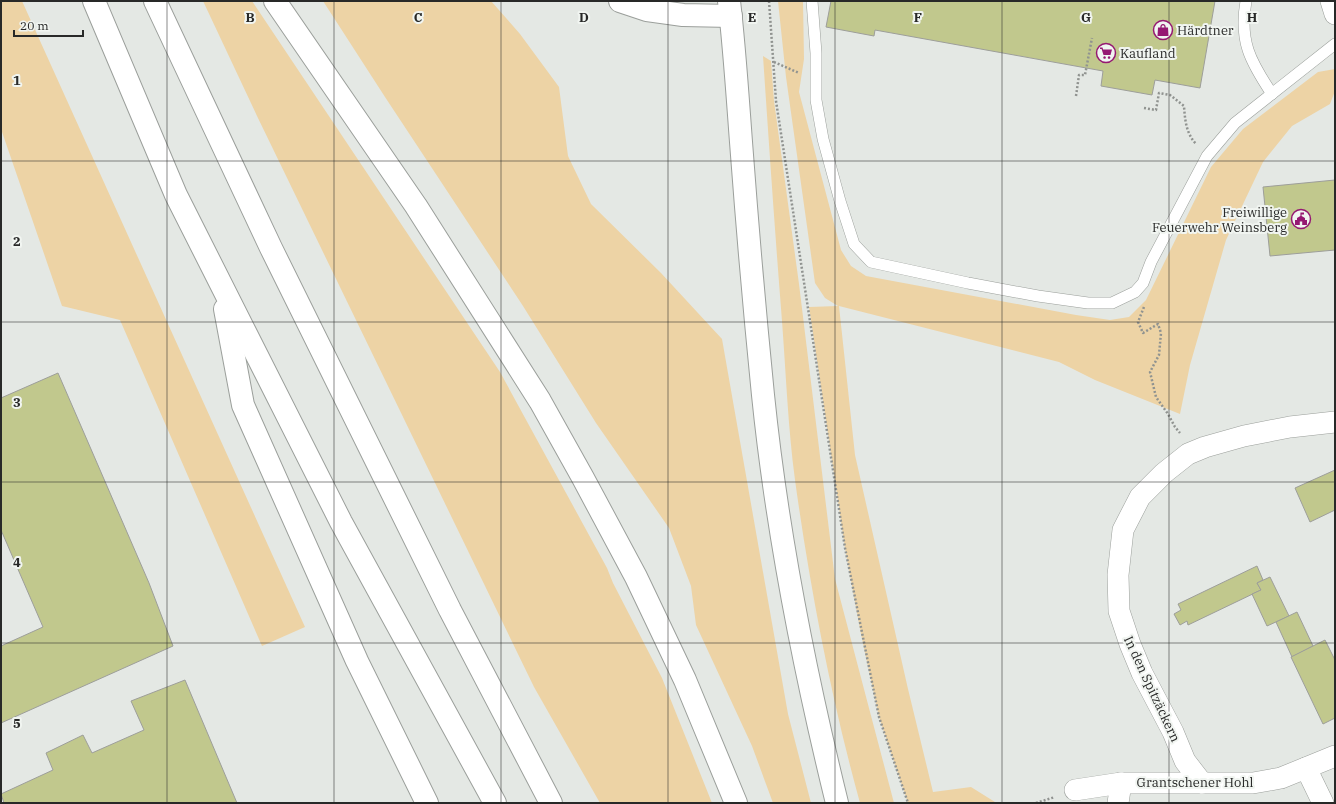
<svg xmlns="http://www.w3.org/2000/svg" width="1336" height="804" font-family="'IBM Plex Serif',serif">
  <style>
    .green { fill: #edd3a5 }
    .building { fill: #c1c88d; stroke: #9d9e9a }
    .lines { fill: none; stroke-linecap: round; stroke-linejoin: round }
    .lane-casing { stroke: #9b9f9b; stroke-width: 12 }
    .street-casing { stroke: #9b9f9b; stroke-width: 22 }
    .secondary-casing { stroke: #9b9f9b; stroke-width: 24 }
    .primary-casing { stroke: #9b9f9b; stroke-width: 24 }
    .highway-casing { stroke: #9b9f9b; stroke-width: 24 }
    .path { stroke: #909390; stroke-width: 2.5; stroke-dasharray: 2 2; stroke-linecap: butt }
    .lane { stroke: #fff; stroke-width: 11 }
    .street { stroke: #fff; stroke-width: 21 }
    .secondary { stroke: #fff; stroke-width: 22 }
    .primary { stroke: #fff; stroke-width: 22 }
    .highway { stroke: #fff; stroke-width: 22 }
    .grid { fill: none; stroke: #282928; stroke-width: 1; stroke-opacity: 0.55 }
    .labels { text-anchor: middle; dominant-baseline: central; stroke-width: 4; stroke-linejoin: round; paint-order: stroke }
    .poi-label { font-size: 13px; fill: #282928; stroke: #f1f5f1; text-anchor: start }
    .street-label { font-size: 13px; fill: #282928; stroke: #f1f5f1 }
    .grid-label { font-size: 13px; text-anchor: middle; font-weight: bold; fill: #282928; stroke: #f1f5f1; stroke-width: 4; stroke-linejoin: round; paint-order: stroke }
  </style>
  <rect width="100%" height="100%" fill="#e4e8e4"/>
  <g class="green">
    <path d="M 1,1 L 22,1 L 305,627 L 262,646 L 120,320 L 62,306 L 1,129 Z"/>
    <path d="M 203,1 L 252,1 L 500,372 L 607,568 L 613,583 L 662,678 L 712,803 L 600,803 L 534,687 L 257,116 Z"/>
    <path d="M 323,1 L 491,1 L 520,34 L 559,87 L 568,156 L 591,204 L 661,273 L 722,339 L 788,714 L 811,803 L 773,803 L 752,746 L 696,625 L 691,586 L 669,528 L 596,423 L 523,306 L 385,97 Z"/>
    <path d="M 778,1 L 803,1 L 804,59 L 799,92 L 841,250 L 851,266 L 866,276 L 1076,315 L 1110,320 L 1129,317 L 1146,300 L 1211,167 L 1243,129 L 1318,72 L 1335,69 L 1335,91 L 1330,104 L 1292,126 L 1263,162 L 1226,240 L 1190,365 L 1180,414 L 1095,380 L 1059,362 L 839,306 L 855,455 L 908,689 L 933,792 L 971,787 L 995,802 L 991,803 L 908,803 L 879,717 L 861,634 L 845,548 L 809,307 L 838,306 L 825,298 L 815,283 L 786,77 Z"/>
    <path d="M 763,56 L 771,61 L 774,101 L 799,284 L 835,579 L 894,803 L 860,803 C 831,698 810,588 795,480 C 788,427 786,374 782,321 C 775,233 769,145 763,56 Z"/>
  </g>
  <g class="building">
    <path d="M 831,1 L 1215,1 L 1200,88 L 1155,80 L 1152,95 L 1101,86 L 1103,71 L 875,30 L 874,36 L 826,27 Z"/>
    <path d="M 1335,180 L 1335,250 L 1270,256 L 1263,187 Z"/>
    <path d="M 58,373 L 149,583 L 173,646 L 1,723 L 1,646 L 43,627 L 1,530 L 1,398 Z"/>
    <path d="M 1335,470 L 1335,510 L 1310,522 L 1295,488 Z"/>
    <path d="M 1257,566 L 1263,580 L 1257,583 L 1261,590 L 1188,625 L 1187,621 L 1180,625 L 1174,614 L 1181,610 L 1178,604 Z"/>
    <path d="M 1270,577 L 1289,616 L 1267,626 L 1252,594 L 1261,590 L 1257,583 Z"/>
    <path d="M 1297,612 L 1313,646 L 1292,657 L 1276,622 Z"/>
    <path d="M 1325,640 L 1335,660 L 1335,718 L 1323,724 L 1291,657 Z"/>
    <path d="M 185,680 L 237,803 L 4,803 L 1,794 L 53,770 L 46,753 L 83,735 L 92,753 L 144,730 L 131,701 Z"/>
  </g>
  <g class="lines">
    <defs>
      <g id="lane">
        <path d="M 812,1 L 816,53 L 816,100 L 823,139 L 840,201 L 854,244 L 871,262 L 968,283 L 1038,296 L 1088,303 L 1112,303 L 1135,292 L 1143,283 L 1151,262 L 1207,156 L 1235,123 L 1335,44"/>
        <path d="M 1246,1 C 1239,41 1250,61 1272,94"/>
      </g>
      <g id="street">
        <path d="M 1331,1 L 1335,14"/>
        <path d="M 1306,768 L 1323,803"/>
        <path d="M 1202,783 L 1185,761 L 1173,732 L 1142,673 L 1130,644 L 1119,611 L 1118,575 L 1123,530 L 1140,497 L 1164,473 L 1188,454 L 1205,447 L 1244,436 L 1290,427 L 1335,422"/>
        <path d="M 1075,790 L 1121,783 L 1253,783 L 1281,778 L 1335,756"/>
        <path d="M 1118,803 L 1121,783"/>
      </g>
      <path id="secondary" d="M 620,1 L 647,10 L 683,15 L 731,16"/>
      <path id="primary" d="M 729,1 C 735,52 738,104 742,155 C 748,235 755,315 763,395 C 777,532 804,669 837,803"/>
      <g id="highway">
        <path d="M 94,1 L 176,195 L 341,522 L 495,803"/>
        <path d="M 155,1 L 271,248 L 450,610 L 551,803"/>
        <path d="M 275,1 L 416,206 L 540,401 L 583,478 L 636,577 L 685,680 L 736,803"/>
        <path d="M 225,309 L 243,405 L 357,661 L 427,803"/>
      </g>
    </defs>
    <use href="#lane" class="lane-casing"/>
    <use href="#street" class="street-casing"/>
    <use href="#secondary" class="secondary-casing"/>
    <use href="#primary" class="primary-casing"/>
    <use href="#highway" class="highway-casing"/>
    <g class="path">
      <path d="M 769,1 L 776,101 L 845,548 L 879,717 L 908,803"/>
      <path d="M 774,62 L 799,73"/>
      <path d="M 1076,96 L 1079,75 L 1085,75 L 1092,38"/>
      <path d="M 1144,108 L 1156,110 L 1159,93 L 1170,95 L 1184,106 C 1185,120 1186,133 1196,144"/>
      <path d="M 1144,307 L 1138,322 L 1143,333 L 1158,324 L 1161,333 L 1159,355 L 1150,372 L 1156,397 L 1168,414 L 1175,427 L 1180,433"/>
      <path d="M 1036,803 L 1055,797"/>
    </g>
    <use href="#lane" class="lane"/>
    <use href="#street" class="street"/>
    <use href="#secondary" class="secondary"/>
    <use href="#primary" class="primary"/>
    <use href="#highway" class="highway"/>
  </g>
  <path class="grid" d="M 167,1 L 167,803M 334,1 L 334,803M 501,1 L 501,803M 668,1 L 668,803M 835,1 L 835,803M 1002,1 L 1002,803M 1169,1 L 1169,803M 1,161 L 1335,161M 1,322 L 1335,322M 1,482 L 1335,482M 1,643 L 1335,643"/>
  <defs>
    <symbol id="shop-ring" viewBox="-11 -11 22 22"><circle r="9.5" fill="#f1f5f1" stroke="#951872" stroke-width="1.5"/><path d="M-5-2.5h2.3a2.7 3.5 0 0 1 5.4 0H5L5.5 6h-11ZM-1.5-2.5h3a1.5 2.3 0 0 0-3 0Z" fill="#951872"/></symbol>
    <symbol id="supermarket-ring" viewBox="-11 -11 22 22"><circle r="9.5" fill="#f1f5f1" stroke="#951872" stroke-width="1.5"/><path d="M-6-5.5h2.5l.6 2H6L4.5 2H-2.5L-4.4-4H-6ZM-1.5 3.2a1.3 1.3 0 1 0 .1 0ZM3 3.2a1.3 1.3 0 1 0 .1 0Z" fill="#951872"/></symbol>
    <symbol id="civic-ring" viewBox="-11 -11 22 22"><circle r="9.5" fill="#f1f5f1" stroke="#951872" stroke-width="1.5"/><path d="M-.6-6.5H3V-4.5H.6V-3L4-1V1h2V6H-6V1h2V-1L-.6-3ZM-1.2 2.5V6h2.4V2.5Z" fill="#951872"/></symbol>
  </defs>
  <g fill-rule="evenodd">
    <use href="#shop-ring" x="1152" y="19" width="22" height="22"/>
    <use href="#supermarket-ring" x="1095" y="42" width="22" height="22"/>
    <use href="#civic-ring" x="1290" y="208" width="22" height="22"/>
  </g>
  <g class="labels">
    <g class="poi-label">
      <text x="1177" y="30">Härdtner</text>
      <text x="1120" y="53">Kaufland</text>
      <text x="1287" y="212" text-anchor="end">Freiwillige<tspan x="1287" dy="15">Feuerwehr Weinsberg</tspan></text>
    </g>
    <g class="street-label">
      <text transform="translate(1152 689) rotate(65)">In den Spitzäckern</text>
      <text x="1195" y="782">Grantschener Hohl</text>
    </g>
  </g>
  <g class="grid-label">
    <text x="250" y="22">B</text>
    <text x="418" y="22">C</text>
    <text x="584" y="22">D</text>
    <text x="752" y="22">E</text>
    <text x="918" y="22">F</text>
    <text x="1086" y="22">G</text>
    <text x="1252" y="22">H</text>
    <text x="17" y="85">1</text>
    <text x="17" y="246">2</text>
    <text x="17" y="407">3</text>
    <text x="17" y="567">4</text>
    <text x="17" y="728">5</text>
  </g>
  <rect width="1336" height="804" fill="none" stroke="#282928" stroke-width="4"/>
  <path d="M14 30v6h69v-6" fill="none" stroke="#282928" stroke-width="2"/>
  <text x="20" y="30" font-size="12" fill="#282928" stroke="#f1f5f1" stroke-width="3" paint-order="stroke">20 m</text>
</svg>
